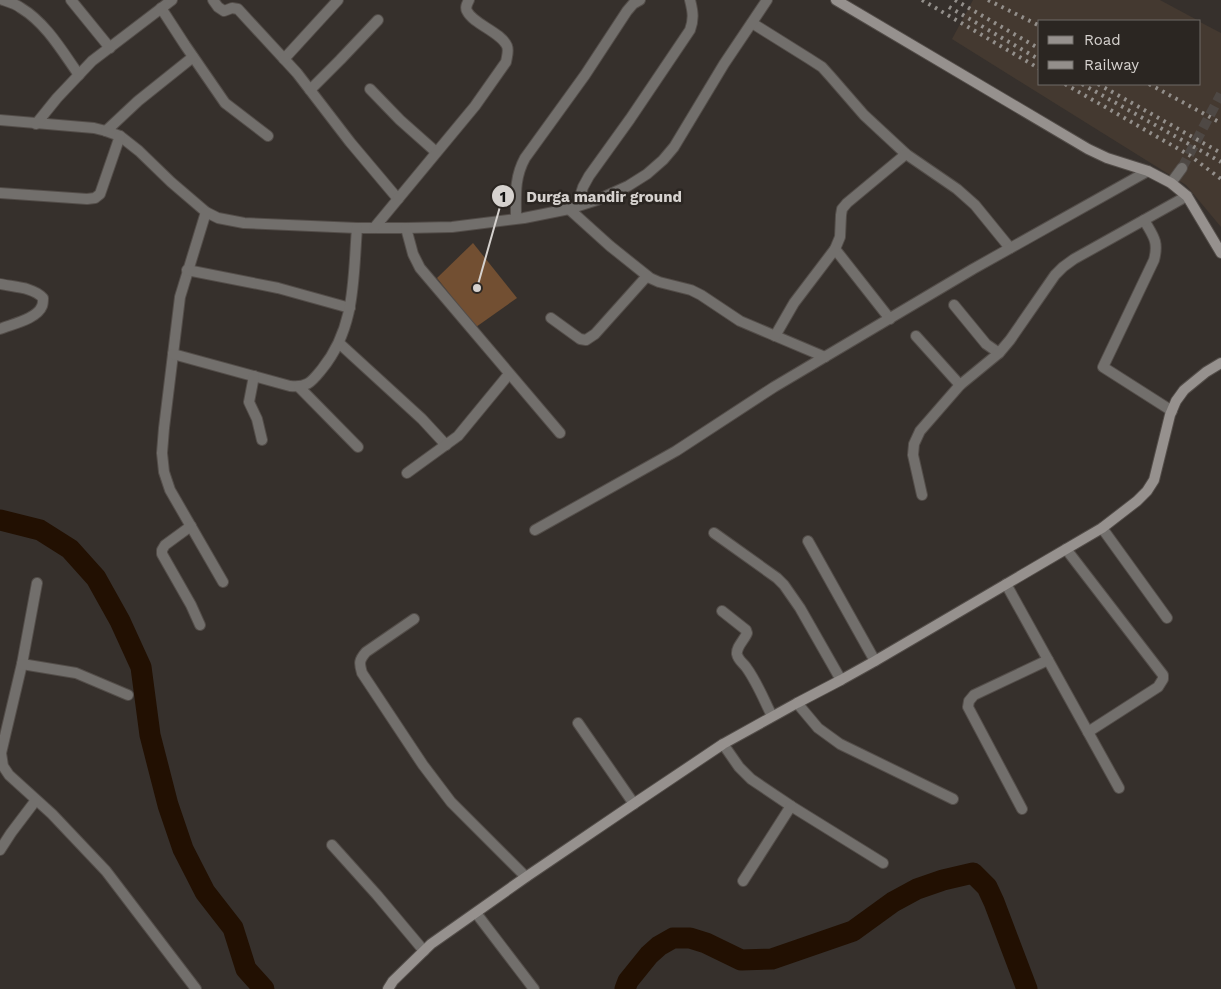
<svg xmlns="http://www.w3.org/2000/svg" width="1221" height="989" font-family="'Work Sans',sans-serif">
  <style>
    .built { fill: #443930 }
    .park { fill: #724f32 }
    .lines { fill: none; stroke-linecap: round; stroke-linejoin: round }
    .river { stroke: #221002; stroke-width: 21 }
    .street-tunnel { stroke: #4e4844; stroke-width: 10; stroke-dasharray: 10 5; stroke-linecap: butt }
    .street-casing { stroke: #534d49; stroke-width: 12 }
    .secondary-casing { stroke: #534d49; stroke-width: 12 }
    .street { stroke: #726f6c; stroke-width: 10 }
    .secondary { stroke: #96918e; stroke-width: 10 }
    .rail { stroke: #938f8b; stroke-width: 4; stroke-dasharray: 2.5 5; stroke-linecap: butt }
    .leader { fill: none; stroke: #d6d2cf; stroke-width: 2 }
    .callout-dot { fill: #d6d2cf; stroke: #2b2622; stroke-width: 2 }
    .mark-label { font-size: 15px; text-anchor: middle; font-weight: bold; fill: #111 }
    .callout-label { font-size: 15px; text-anchor: middle; font-weight: bold; fill: #d6d2cf; stroke: #2b2622; stroke-width: 5; stroke-linejoin: round; paint-order: stroke }
  </style>
  <rect width="100%" height="100%" fill="#36302c"/>
  <path class="built" d="M 973,0 L 1160,0 L 1199,21 L 1040,21 L 1040,84 L 1200,84 L 1200,22 L 1221,33 L 1221,227 L 1186,185 L 952,39 Z"/>
  <path class="park" d="M 473,243 L 517,298 L 476,327 L 437,278 Z"/>
  <g class="lines">
    <g class="river">
      <path d="M 0,520 L 40,530 L 70,549 L 96,578 L 120,621 L 141,667 L 150,735 L 168,805 L 183,849 L 205,892 L 233,928 L 246,969 L 264,989"/>
      <path d="M 625,989 L 628,981 L 649,955 L 659,946 L 673,938 L 690,938 L 706,943 L 741,960 L 772,959 L 853,931 L 893,902 L 917,889 L 943,880 L 973,873 L 987,887 L 994,902 L 1027,989"/>
    </g>
    <path class="street-tunnel" d="M 1182,168 L 1221,94"/>
    <defs>
      <g id="street">
        <path d="M 3,0 C 9,2 16,4 21,8 C 46,23 62,51 79,75"/>
        <path d="M 71,0 L 110,48"/>
        <path d="M 213,0 L 218,7 L 224,11 L 232,8 L 238,9 L 297,73 L 350,142 L 398,199"/>
        <path d="M 161,8 L 185,45 L 225,103 L 268,136"/>
        <path d="M 752,23 L 808,58 L 822,67 L 831,77 L 864,115 L 906,154 L 957,189 L 975,205 L 1010,248"/>
        <path d="M 284,59 L 338,0"/>
        <path d="M 370,89 L 400,120 L 436,152"/>
        <path d="M 310,90 L 340,60 L 378,20"/>
        <path d="M 0,120 L 94,128 L 106,131 L 120,136 L 139,151 L 171,182 L 206,212 L 218,218 L 244,223 L 357,228 L 406,228 L 452,227 L 524,218 L 569,209 L 597,200 L 628,186 L 647,174 L 663,160 L 674,147 L 724,64 L 767,0"/>
        <path d="M 36,124 L 57,98 L 92,61 L 172,0"/>
        <path d="M 106,131 L 138,101 L 193,57"/>
        <path d="M 1171,183 L 1182,168"/>
        <path d="M 0,193 L 87,199 L 95,198 L 100,194 L 120,136"/>
        <path d="M 577,206 L 583,187 L 589,176 L 630,119 L 690,30 C 694,19 693,12 690,0"/>
        <path d="M 569,209 L 610,246 L 650,278 L 659,282 L 691,290 L 701,295 L 740,321 L 825,357"/>
        <path d="M 206,212 L 180,297 L 164,428 L 162,453 L 164,472 L 170,490 L 223,582"/>
        <path d="M 516,218 C 516,196 514,178 525,158 L 585,75 L 627,11 L 633,4 L 640,0"/>
        <path d="M 1144,220 C 1153,236 1159,241 1154,260 L 1103,367 L 1172,411"/>
        <path d="M 374,228 L 475,106 L 506,62 C 507,56 509,51 507,46 C 501,32 473,24 467,11 C 465,7 467,4 469,0"/>
        <path d="M 406,228 L 413,254 L 420,268 L 560,433"/>
        <path d="M 835,249 L 890,319"/>
        <path d="M 187,270 L 278,288 L 350,308"/>
        <path d="M 0,284 C 14,287 33,287 43,298 C 43,301 43,304 42,306 C 37,319 12,324 0,329"/>
        <path d="M 954,305 L 986,344 L 999,353"/>
        <path d="M 551,318 L 580,339 L 586,340 L 595,334 L 647,276"/>
        <path d="M 775,336 L 794,303 L 835,249 L 840,237 L 841,215 L 842,209 L 847,203 L 906,154"/>
        <path d="M 916,336 L 960,385"/>
        <path d="M 339,343 L 422,419 L 446,445"/>
        <path d="M 173,354 L 290,386 C 308,388 312,381 322,369 C 356,327 353,278 357,228"/>
        <path d="M 254,376 L 249,402 L 257,419 L 262,440"/>
        <path d="M 299,387 L 358,447"/>
        <path d="M 407,473 L 458,436 L 509,374"/>
        <path d="M 922,495 L 913,455 L 914,444 L 920,431 L 960,385 L 999,353 L 1010,340 L 1055,275 L 1063,267 L 1074,259 L 1187,196"/>
        <path d="M 191,526 L 165,545 L 162,550 L 162,554 L 191,605 L 200,625"/>
        <path d="M 1102,528 L 1167,618"/>
        <path d="M 535,530 L 676,451 L 774,387 L 973,269 L 1148,171"/>
        <path d="M 714,533 L 777,578 L 784,585 L 800,608 L 841,680"/>
        <path d="M 808,541 L 875,661"/>
        <path d="M 1066,549 L 1163,675 L 1163,679 L 1158,687 L 1088,732"/>
        <path d="M 37,583 L 22,664 L 1,753 L 3,766 L 9,775 L 52,814 L 106,871 L 196,989"/>
        <path d="M 1006,584 L 1119,788"/>
        <path d="M 722,611 L 746,630 L 747,633 C 745,639 736,647 737,654 C 738,660 743,663 746,667 C 757,682 764,700 772,716"/>
        <path d="M 414,619 L 366,652 C 359,660 359,663 362,673 L 423,765 L 451,802 L 526,877"/>
        <path d="M 22,664 L 76,673 L 128,695"/>
        <path d="M 797,703 L 818,728 L 840,744 L 953,799"/>
        <path d="M 578,723 L 634,804"/>
        <path d="M 723,744 L 739,767 L 751,779 L 791,806 L 883,863"/>
        <path d="M 1022,809 L 968,707 L 969,701 L 974,695 L 1048,660"/>
        <path d="M 332,845 L 377,895 L 424,951"/>
        <path d="M 0,850 L 11,833 L 36,800"/>
        <path d="M 743,881 L 791,806"/>
        <path d="M 476,913 L 534,989"/>
      </g>
      <g id="secondary">
        <path d="M 836,0 L 1088,149 L 1107,158 L 1148,171 L 1171,183 L 1187,196 L 1221,253"/>
        <path d="M 388,989 L 393,981 L 431,944 L 526,877 L 638,801 L 723,744 L 797,703 L 841,680 L 875,661 L 1102,528 L 1137,501 L 1147,491 L 1154,480 L 1170,415 L 1176,401 L 1184,390 L 1206,372 L 1221,363"/>
      </g>
    </defs>
    <use href="#street" class="street-casing"/>
    <use href="#secondary" class="secondary-casing"/>
    <use href="#street" class="street"/>
    <use href="#secondary" class="secondary"/>
    <g class="rail">
      <path d="M 922,0 L 1040,69"/>
      <path d="M 955,0 L 1040,49"/>
      <path d="M 988,0 L 1040,26"/>
      <path d="M 949,7 L 1040,60"/>
      <path d="M 1065,84 L 1189,155 L 1221,179"/>
      <path d="M 1082,84 L 1221,162"/>
      <path d="M 1098,84 L 1221,153"/>
      <path d="M 1149,84 L 1221,123"/>
    </g>
  </g>
  <path class="leader" d="M477 288L503 196"/>
  <g class="callout-dot">
    <circle cx="477" cy="288" r="5"/>
    <circle cx="503" cy="196" r="12"/>
  </g>
  <g class="mark-label">
    <text x="503" y="202">1</text>
  </g>
  <g class="callout-label">
    <text x="604" y="202">Durga mandir ground</text>
  </g>
  <rect x="1038" y="20" width="162" height="65" fill="#2b2622" stroke="#6f6b67"/>
  <rect x="1048" y="36" width="25" height="8" fill="#96918e" stroke="#6f6b67"/>
  <text x="1084" y="45" font-size="15" fill="#d6d2cf">Road</text>
  <rect x="1048" y="61" width="25" height="8" fill="#938f8b" stroke="#6f6b67"/>
  <text x="1084" y="70" font-size="15" fill="#d6d2cf">Railway</text>
</svg>
